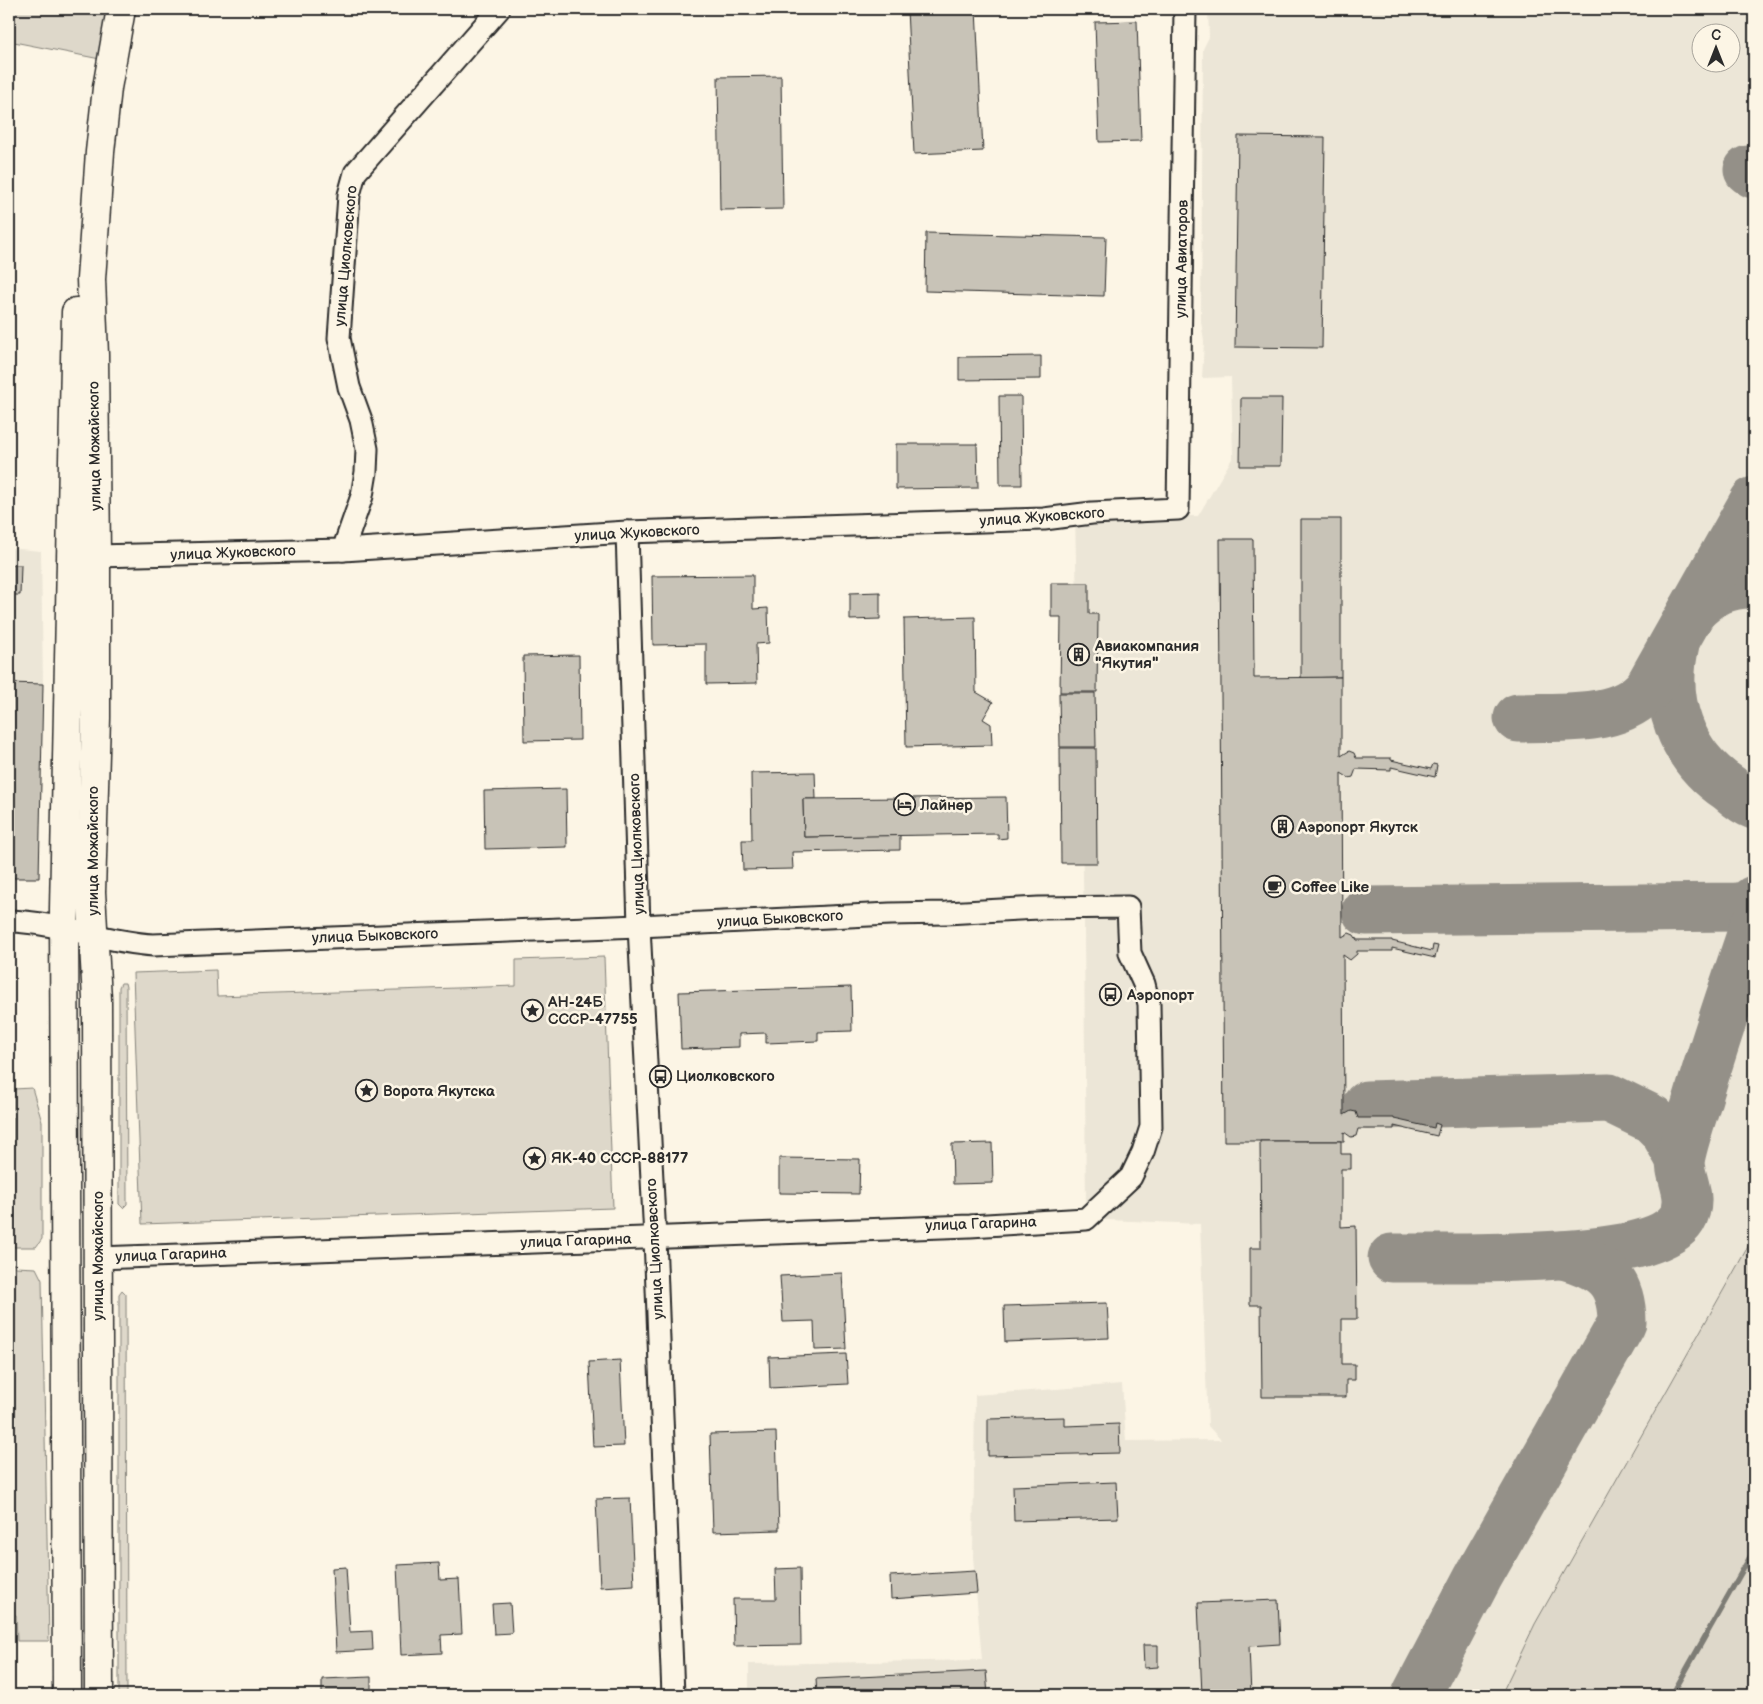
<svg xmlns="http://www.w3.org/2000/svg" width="1763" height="1704" font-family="'Balsamiq Sans',sans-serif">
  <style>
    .built { fill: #ece6d7; fill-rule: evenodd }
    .green { fill: #ded8ca; stroke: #84827a }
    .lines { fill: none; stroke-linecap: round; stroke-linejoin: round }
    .stream { stroke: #7d7b74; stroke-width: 5.5 }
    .taxiway { stroke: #949088; stroke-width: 49 }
    .building { fill: #c8c3b7; stroke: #2b2b2b }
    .minor-casing { stroke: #2b2b2b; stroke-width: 25 }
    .major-casing { stroke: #2b2b2b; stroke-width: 31 }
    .minor { stroke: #fcf5e5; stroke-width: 21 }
    .major { stroke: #fcf5e5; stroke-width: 28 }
    .labels { text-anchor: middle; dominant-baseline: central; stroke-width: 5; stroke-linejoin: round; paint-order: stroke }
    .street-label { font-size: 15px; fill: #2b2b2b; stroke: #fcf5e5 }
    .poi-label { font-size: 15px; font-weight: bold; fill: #2b2b2b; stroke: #fcf5e5; text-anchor: start }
  </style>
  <rect width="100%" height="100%" fill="#fcf5e5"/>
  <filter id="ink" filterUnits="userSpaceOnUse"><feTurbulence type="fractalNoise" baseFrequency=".02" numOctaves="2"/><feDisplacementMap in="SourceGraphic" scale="10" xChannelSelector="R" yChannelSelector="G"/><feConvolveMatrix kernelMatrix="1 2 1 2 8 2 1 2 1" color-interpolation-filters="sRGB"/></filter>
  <g filter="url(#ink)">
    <g class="built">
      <path d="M 1208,9 L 1754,9 L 1754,1695 L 749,1695 L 749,1664 L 982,1660 L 973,1557 L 975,1395 L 1122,1384 L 1126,1441 L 1221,1440 L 1208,1426 L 1200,1224 L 1086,1219 L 1084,922 L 1075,516 L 1198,516 L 1233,457 L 1231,377 L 1202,378 L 1204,341 L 1201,321 L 1203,49 L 1209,37 ZM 1700,32 L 1730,32 L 1730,62 L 1700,62 Z"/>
      <path d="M 9,548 L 41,551 L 43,684 L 39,878 L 9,878 Z"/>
    </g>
    <g class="green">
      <path d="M 9,9 L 116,9 L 105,60 L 9,41 Z"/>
      <path d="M 604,957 L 613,1208 L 142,1224 L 133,973 L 216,970 L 217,996 L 516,986 L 516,960 Z"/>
      <path d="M 121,983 L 125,983 L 126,987 L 127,1204 L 123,1208 L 119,1204 L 119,987 Z"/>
      <path d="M 32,1088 L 42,1122 L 42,1239 L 36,1247 L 13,1247 L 14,1089 Z"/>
      <path d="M 1754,1236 L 1754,1695 L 1501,1695 L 1535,1624 Z"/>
      <path d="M 9,1264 L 15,1264 L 15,1267 L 36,1268 L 42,1280 L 49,1641 L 17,1641 L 16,1615 L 9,1614 Z"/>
      <path d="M 122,1290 L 126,1294 L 127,1695 L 119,1695 L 119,1294 Z"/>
    </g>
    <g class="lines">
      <path class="stream" d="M 1672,1695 L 1754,1550"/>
      <g class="taxiway">
        <path d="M 1748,170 L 1754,174"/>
        <path d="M 1692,611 C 1710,592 1728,583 1754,584"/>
        <path d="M 1675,644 C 1662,701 1680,755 1729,788 C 1736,794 1745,802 1754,805"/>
        <path d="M 1518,718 C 1560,716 1620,724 1649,687 L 1754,501"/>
        <path d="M 1366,911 L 1737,907 L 1747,906 L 1754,900"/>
        <path d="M 1367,1105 L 1609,1098 L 1652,1119 L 1664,1131 L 1680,1159"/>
        <path d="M 1392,1258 C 1447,1257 1653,1266 1682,1219 C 1696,1195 1676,1175 1681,1156 C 1685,1137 1692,1118 1698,1098 C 1715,1040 1735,983 1754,926"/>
        <path d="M 1416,1695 L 1478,1577 L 1622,1323 C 1622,1279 1603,1266 1563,1255"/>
      </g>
    </g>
    <g class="building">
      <path d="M 907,9 L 976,9 L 983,151 L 914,154 Z"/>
      <path d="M 1137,21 L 1141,141 L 1099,142 L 1095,22 Z"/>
      <path d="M 781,76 L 783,209 L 720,210 L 718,77 Z"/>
      <path d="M 1238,136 L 1325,137 L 1322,348 L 1235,347 Z"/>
      <path d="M 926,233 L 1106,237 L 1104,296 L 925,291 Z"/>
      <path d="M 1041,356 L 1041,379 L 959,380 L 959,357 Z"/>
      <path d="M 999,396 L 1021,396 L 1022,485 L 1000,485 Z"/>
      <path d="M 1241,398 L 1282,398 L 1281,466 L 1240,466 Z"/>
      <path d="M 896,444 L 977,444 L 978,488 L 896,489 Z"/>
      <path d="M 1301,519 L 1341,519 L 1341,677 L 1301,678 Z"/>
      <path d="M 1220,539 L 1253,539 L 1254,678 L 1341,677 L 1341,756 L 1349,751 L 1354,753 L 1356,758 L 1391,758 L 1391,760 L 1431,769 L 1433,764 L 1437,765 L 1435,777 L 1391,767 L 1391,770 L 1356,769 L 1353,777 L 1349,778 L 1341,773 L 1342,937 L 1349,933 L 1354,935 L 1357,940 L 1392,940 L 1392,941 L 1432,951 L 1433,945 L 1438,946 L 1435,958 L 1392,948 L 1392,951 L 1357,951 L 1357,954 L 1350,960 L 1343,955 L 1344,1115 L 1351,1111 L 1356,1112 L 1358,1118 L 1394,1118 L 1394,1119 L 1434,1128 L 1435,1123 L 1440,1125 L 1437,1136 L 1394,1126 L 1394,1129 L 1358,1129 L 1356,1136 L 1351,1137 L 1344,1132 L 1344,1141 L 1224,1141 Z"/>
      <path d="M 9,565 L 21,565 L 20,595 L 9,595 Z"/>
      <path d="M 753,575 L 753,609 L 768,608 L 769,643 L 756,644 L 757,683 L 706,684 L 706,644 L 653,645 L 652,576 Z"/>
      <path d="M 1051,583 L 1089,583 L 1089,614 L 1098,614 L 1097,692 L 1060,692 L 1061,617 L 1051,617 Z"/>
      <path d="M 880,592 L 880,619 L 850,620 L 850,593 Z"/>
      <path d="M 975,617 L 976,692 L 993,702 L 983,719 L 991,724 L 992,745 L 906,747 L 904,619 Z"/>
      <path d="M 579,655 L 580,740 L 524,741 L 523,656 Z"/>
      <path d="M 9,683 L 43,684 L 39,878 L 9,878 Z"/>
      <path d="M 1059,693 L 1095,693 L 1096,747 L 1060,747 Z"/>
      <path d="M 1060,748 L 1096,748 L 1097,863 L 1061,863 Z"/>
      <path d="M 815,772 L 816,799 L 803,799 L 804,837 L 900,835 L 900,850 L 792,852 L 793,869 L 743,870 L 742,840 L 752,840 L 751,773 Z"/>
      <path d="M 566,789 L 567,847 L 485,849 L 484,791 Z"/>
      <path d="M 1006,797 L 1007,838 L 998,839 L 998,834 L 804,837 L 803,799 Z"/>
      <path d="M 851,987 L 852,1031 L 818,1032 L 818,1041 L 766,1043 L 766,1033 L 739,1034 L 739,1047 L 681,1049 L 679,992 Z"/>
      <path d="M 1260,1141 L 1341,1141 L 1341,1154 L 1351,1154 L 1351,1169 L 1341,1169 L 1341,1227 L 1356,1226 L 1357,1319 L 1342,1319 L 1342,1364 L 1355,1364 L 1355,1380 L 1346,1380 L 1346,1397 L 1262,1397 L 1261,1305 L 1250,1305 L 1250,1248 L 1261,1248 Z"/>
      <path d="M 992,1143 L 993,1183 L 953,1184 L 952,1144 Z"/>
      <path d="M 779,1158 L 860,1159 L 859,1194 L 779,1193 Z"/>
      <path d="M 842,1273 L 846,1349 L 815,1350 L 814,1321 L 783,1322 L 780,1276 Z"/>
      <path d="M 1107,1303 L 1109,1338 L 1005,1342 L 1004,1306 Z"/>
      <path d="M 846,1354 L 848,1384 L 770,1388 L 769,1357 Z"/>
      <path d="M 620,1360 L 624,1446 L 593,1447 L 589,1362 Z"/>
      <path d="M 1065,1417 L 1065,1426 L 1119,1424 L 1120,1453 L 988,1456 L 988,1419 Z"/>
      <path d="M 776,1432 L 779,1530 L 713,1532 L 710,1434 Z"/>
      <path d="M 1116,1482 L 1118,1518 L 1014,1521 L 1013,1486 Z"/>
      <path d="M 630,1498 L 634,1585 L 600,1587 L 596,1499 Z"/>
      <path d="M 439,1563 L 440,1580 L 459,1579 L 462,1634 L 441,1635 L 442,1653 L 401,1655 L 397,1565 Z"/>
      <path d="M 346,1567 L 350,1632 L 372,1631 L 373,1650 L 336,1652 L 332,1568 Z"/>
      <path d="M 800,1568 L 801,1645 L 734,1646 L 733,1599 L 776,1599 L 775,1569 Z"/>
      <path d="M 975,1571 L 977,1593 L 891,1599 L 890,1576 Z"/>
      <path d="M 1278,1600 L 1280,1644 L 1249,1646 L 1251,1695 L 1202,1695 L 1198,1603 Z"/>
      <path d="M 510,1603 L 512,1633 L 494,1634 L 492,1604 Z"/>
      <path d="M 1143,1645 L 1158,1645 L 1158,1667 L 1144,1668 Z"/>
      <path d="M 986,1671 L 988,1695 L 817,1695 L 816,1679 Z"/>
      <path d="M 371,1677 L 371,1695 L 322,1695 L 322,1679 Z"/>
    </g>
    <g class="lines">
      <defs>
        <g id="minor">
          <path d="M 627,532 L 639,926 L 655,1238 L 673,1695"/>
          <path d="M 343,550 L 362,496 L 366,472 L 367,449 L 361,420 L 349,387 L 339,338 L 349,195 L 355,173 L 499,9"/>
          <path d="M 96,556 L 343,550 L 627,532 L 1044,519 L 1092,513 L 1178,509 L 1185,9"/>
          <path d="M 9,921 C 58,922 104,942 153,945 L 639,926 L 890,914 L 946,913 L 1039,908 L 1128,907 L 1130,953 L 1144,984 L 1149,1004 L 1151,1127 L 1143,1152 L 1131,1177 L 1086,1219 L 970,1226 L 98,1258"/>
        </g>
        <g id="major">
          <path d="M 67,1695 L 64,909 L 76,312"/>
          <path d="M 99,1695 L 97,999 L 91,892 L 96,718 L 96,556 L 94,355 L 91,279 L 100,152 L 107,88 L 121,9"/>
        </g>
      </defs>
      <use href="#minor" class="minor-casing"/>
      <use href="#major" class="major-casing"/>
      <use href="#minor" class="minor"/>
      <use href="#major" class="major"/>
    </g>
  </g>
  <defs>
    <symbol id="building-ring" viewBox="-11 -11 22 22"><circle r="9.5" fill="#fcf5e5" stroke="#2b2b2b" stroke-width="1.5"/><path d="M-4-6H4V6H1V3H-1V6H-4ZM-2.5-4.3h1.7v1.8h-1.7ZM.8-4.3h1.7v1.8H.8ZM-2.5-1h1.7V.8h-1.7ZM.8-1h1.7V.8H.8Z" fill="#2b2b2b"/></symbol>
    <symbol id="hotel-ring" viewBox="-11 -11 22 22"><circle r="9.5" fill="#fcf5e5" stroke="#2b2b2b" stroke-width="1.5"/><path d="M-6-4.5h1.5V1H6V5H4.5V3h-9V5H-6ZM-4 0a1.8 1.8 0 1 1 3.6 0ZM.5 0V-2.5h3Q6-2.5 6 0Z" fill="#2b2b2b"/></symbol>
    <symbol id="cafe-ring" viewBox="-11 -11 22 22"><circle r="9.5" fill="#fcf5e5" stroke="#2b2b2b" stroke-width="1.5"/><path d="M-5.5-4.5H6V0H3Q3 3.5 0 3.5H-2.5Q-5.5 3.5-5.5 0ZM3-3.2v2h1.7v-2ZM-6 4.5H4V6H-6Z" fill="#2b2b2b"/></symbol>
    <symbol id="bus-ring" viewBox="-11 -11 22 22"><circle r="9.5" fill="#fcf5e5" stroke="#2b2b2b" stroke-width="1.5"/><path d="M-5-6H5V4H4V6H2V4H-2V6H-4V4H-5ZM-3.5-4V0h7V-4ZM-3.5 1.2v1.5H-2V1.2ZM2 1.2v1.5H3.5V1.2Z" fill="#2b2b2b"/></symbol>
    <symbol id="sight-ring" viewBox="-11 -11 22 22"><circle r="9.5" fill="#fcf5e5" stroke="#2b2b2b" stroke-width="1.5"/><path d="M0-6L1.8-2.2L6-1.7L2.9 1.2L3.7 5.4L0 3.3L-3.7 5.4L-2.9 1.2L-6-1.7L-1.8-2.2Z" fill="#2b2b2b"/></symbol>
  </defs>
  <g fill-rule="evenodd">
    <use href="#building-ring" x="1066" y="642" width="25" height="25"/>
    <use href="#hotel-ring" x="892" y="792" width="25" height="25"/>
    <use href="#building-ring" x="1270" y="814" width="25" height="25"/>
    <use href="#cafe-ring" x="1262" y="874" width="25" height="25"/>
    <use href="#bus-ring" x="1098" y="982" width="25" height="25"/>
    <use href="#sight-ring" x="520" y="998" width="25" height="25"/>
    <use href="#bus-ring" x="648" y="1064" width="25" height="25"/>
    <use href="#sight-ring" x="354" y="1078" width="25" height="25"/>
    <use href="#sight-ring" x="522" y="1146" width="25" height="25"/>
  </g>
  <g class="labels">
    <g class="street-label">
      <text transform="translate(346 256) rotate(-85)">улица Циолковского</text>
      <text transform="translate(1182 259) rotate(-89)">улица Авиаторов</text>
      <text transform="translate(95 446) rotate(-91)">улица Можайского</text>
      <text transform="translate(1042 517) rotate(-4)">улица Жуковского</text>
      <text transform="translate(637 533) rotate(-3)">улица Жуковского</text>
      <text transform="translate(233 553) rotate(-2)">улица Жуковского</text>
      <text transform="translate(637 844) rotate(-92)">улица Циолковского</text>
      <text transform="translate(93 851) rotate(-90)">улица Можайского</text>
      <text transform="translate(780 919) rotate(-3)">улица Быковского</text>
      <text transform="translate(375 936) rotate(-2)">улица Быковского</text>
      <text transform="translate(981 1224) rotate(-2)">улица Гагарина</text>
      <text transform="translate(576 1241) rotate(-2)">улица Гагарина</text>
      <text transform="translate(655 1249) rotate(-93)">улица Циолковского</text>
      <text transform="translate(171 1255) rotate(-2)">улица Гагарина</text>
      <text transform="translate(98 1256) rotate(-90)">улица Можайского</text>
    </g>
    <g class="poi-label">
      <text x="1095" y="646">Авиакомпания<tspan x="1095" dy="17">"Якутия"</tspan></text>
      <text x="920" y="805">Лайнер</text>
      <text x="1298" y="827">Аэропорт Якутск</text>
      <text x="1291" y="887">Coffee Like</text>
      <text x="1127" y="995">Аэропорт</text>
      <text x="548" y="1002">АН-24Б<tspan x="548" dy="17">СССР-47755</tspan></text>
      <text x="676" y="1076">Циолковского</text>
      <text x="383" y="1091">Ворота Якутска</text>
      <text x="551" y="1158">ЯК-40 СССР-88177</text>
    </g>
  </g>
  <rect width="1763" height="1704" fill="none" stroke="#fcf5e5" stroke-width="30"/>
  <rect x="15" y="15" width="1733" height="1674" fill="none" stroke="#2b2b2b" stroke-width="2" filter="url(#ink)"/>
  <g transform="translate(1716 48)"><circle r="24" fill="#fcf5e5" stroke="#a8a49b"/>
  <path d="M0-4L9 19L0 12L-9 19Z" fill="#2b2b2b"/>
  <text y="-8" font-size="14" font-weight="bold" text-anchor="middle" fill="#2b2b2b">С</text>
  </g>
</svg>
